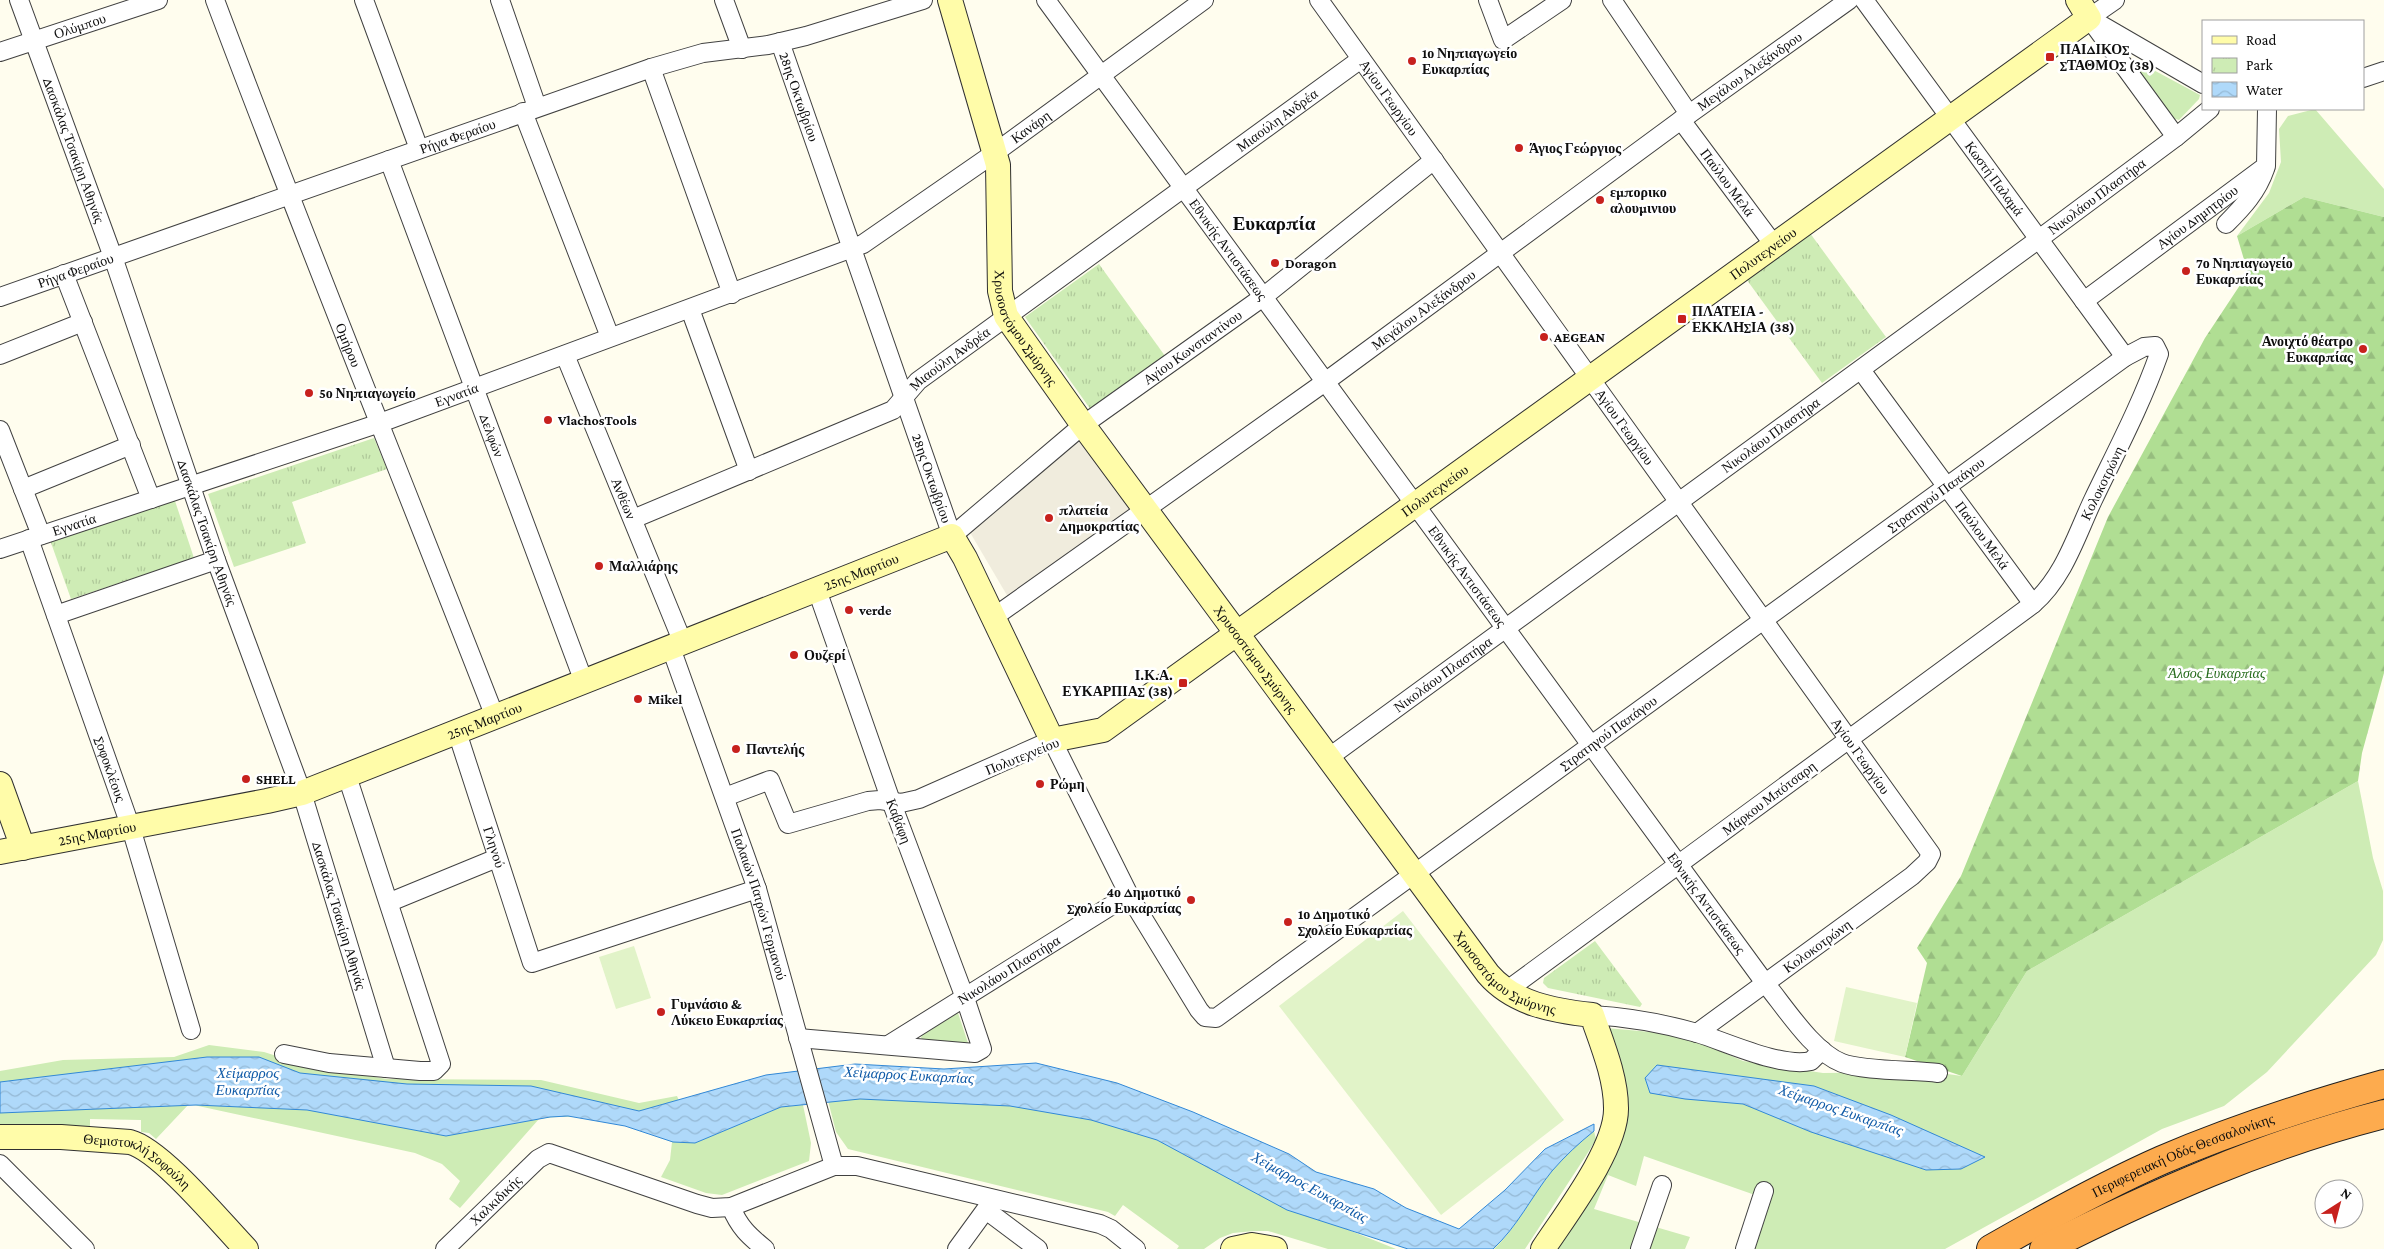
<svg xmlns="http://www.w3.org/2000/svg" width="2384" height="1249" font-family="'Crimson Pro',serif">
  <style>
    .grass { fill: #ceecb5 }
    .forest { fill: url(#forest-firs) }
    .park { fill: url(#park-tufts) }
    .pitch { fill: #e1f3c8 }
    .plaza { fill: #f0ecdd }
    .water { fill: url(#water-waves); stroke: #3288d6 }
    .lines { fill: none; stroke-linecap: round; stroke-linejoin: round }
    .street-casing { stroke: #414141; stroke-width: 20 }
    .secondary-casing { stroke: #303030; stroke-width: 26 }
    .highway-casing { stroke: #1f1f1f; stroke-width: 30 }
    .street { stroke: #fff; stroke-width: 18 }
    .secondary { stroke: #fffca9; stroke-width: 24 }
    .highway { stroke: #fdab4e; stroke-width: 28 }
    .poi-dot { fill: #c7211d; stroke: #fff; stroke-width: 2 }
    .labels { text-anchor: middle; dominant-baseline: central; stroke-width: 5; stroke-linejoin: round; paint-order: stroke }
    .street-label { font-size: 14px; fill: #0e0e0e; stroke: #fff }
    .poi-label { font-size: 14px; font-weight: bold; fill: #0e0e0e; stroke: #fff; text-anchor: start }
    .park-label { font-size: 14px; font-style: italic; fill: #246a1a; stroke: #fff }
    .water-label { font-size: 15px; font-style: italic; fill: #0f5aa7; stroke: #fff }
    .district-label { font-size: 19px; font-weight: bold; fill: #0e0e0e; stroke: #fff }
  </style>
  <defs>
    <pattern id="forest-firs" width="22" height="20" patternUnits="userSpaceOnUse" patternTransform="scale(1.25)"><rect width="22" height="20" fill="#b0de93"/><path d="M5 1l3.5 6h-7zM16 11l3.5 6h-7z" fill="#96bd7e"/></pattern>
    <pattern id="park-tufts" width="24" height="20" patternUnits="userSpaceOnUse" patternTransform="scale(1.25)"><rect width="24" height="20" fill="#ceecb5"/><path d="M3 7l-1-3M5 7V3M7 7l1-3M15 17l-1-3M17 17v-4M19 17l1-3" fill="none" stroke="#b0c99a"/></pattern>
    <pattern id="water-waves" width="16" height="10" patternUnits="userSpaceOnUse" patternTransform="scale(1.25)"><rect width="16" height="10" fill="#afd9fa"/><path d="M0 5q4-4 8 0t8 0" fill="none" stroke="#95b9d5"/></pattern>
  </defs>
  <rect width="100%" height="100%" fill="#fffdee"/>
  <g class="grass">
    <path d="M 2133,59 L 2200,95 L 2199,99 L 2179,120 L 2172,118 L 2129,62 Z"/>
    <path d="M 2315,109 L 2384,189 L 2384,217 L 2304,197 L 2237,236 L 2269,193 L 2281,162 L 2279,129 L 2288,116 Z"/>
    <path d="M 2358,781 L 2373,858 L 2383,891 L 2383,940 L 2376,955 L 2267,1072 L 2224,1106 L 2162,1129 L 1945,1249 L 1735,1249 L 1755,1195 L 1644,1156 L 1636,1186 L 1608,1175 L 1594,1209 L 1690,1237 L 1685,1249 L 1538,1249 L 1614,1130 L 1607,1028 L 1683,1035 L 1743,1061 L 1823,1073 L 1933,1072 L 1962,1076 L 2027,971 Z"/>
    <path d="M 958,1013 L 968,1043 L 923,1040 L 921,1038 L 922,1035 Z"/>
    <path d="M 209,1045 L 264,1052 L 308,1066 L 387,1079 L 541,1080 L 639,1103 L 677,1096 L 697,1142 L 781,1107 L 803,1105 L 811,1143 L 809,1161 L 722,1195 L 706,1193 L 661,1177 L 670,1160 L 672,1142 C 631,1125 584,1111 539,1119 L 460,1208 L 449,1199 L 460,1181 L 442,1164 L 415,1153 L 189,1104 L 156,1139 L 149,1133 L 141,1132 L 141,1120 L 90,1119 L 90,1131 L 0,1131 L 0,1071 L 63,1060 L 174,1057 Z"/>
    <path d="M 823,1081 L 1087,1099 L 1259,1194 L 1396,1249 L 1328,1249 L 1268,1231 L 1254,1231 L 1233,1233 L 1220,1238 L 1204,1249 L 1177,1249 L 1179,1246 L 1123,1205 L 1115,1216 L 1108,1212 L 848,1149 L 836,1132 Z"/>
    <path d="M 1594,1131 L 1596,1139 L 1589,1151 L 1525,1249 L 1494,1249 C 1518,1226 1531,1197 1552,1171 C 1565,1156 1579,1143 1594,1131 Z"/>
  </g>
  <path class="forest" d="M 2304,197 L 2384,217 L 2384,673 L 2362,753 L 2358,781 L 2027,971 L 1962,1076 L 1905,1057 L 1927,963 L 1917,948 L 1961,876 L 2108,517 L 2205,338 L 2248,273 L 2237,236 Z"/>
  <g class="park">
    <path d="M 1807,229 L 1886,337 L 1822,383 L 1744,276 Z"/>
    <path d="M 1099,264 L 1165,356 L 1091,410 L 1025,317 Z"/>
    <path d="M 374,438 L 387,469 L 292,502 L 306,543 L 234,567 L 208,494 Z"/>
    <path d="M 174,498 L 194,558 L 71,599 L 50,540 Z"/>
    <path d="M 1595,941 L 1642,1004 L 1640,1007 L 1548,988 L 1543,983 L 1544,978 Z"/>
  </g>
  <g class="pitch">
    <path d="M 1403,911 L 1564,1120 L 1441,1215 L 1279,1006 Z"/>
    <path d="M 634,946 L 651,998 L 616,1009 L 599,957 Z"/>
    <path d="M 1846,987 L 1917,1003 L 1905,1057 L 1834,1041 Z"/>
  </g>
  <path class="plaza" d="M 1081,439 L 1132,507 L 1008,597 L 968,529 Z"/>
  <g class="water">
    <path d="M 207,1057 L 259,1057 L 300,1073 L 407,1084 L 531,1086 L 639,1111 L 766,1075 L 855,1064 L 944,1069 L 1036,1063 L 1117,1083 L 1193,1112 L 1289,1154 L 1316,1172 L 1374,1189 L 1406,1208 L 1459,1229 L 1505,1190 L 1545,1149 L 1594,1124 L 1594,1131 C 1579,1143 1565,1156 1552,1171 C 1531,1197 1518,1226 1493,1249 L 1408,1249 L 1287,1210 L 1157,1140 L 1091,1120 L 1010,1106 L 860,1099 L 781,1107 L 695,1143 L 673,1142 L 625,1126 L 568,1116 L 550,1117 L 446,1136 L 307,1110 L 196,1105 L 0,1113 L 0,1082 Z"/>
    <path d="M 1657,1065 L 1814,1086 L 1891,1115 L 1985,1157 L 1961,1169 L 1926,1170 L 1811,1132 L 1743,1104 L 1685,1099 L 1650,1093 L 1645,1078 Z"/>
  </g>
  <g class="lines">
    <defs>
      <g id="street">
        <path id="s1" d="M 19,0 L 113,257 L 216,560 L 302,793 L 386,1068"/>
        <path id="s2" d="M 215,0 C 305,240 402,478 495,717"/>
        <path d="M 364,0 L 419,149"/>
        <path d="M 500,0 L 537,107"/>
        <path d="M 724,0 L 742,49"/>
        <path id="s3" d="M 1046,0 L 1765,983 C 1785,1007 1813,1052 1842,1063 C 1863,1071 1914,1070 1938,1073"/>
        <path id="s4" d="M 1319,0 L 1931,854 L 1927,862 L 1912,876 L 1697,1033"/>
        <path d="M 1488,0 L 1503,40 L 1562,0"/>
        <path d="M 1612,0 L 1689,114"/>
        <path id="s5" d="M 1864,0 L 2125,357"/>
        <path d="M 2089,18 L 2176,137"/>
        <path d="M 2089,18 L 2115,0"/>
        <path d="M 2096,22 L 2203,84"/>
        <path id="s6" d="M 780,42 L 952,536 L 1083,425 L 1263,297 L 1434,160"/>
        <path id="s7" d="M 0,52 L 158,0"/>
        <path d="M 651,68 L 732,294"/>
        <path d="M 2363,78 L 2384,71"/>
        <path d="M 523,112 L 610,337"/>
        <path id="s8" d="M 1681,120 L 1774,245"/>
        <path id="s9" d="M 389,160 L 584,682"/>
        <path d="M 2226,224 C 2243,207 2257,192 2265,169"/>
        <path d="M 64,274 L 151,499"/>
        <path id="s10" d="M 0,297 L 651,68 L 703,53 L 768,45 L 806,36 L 923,0"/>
        <path id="s11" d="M 2084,301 L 2266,166 L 2267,109"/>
        <path d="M 690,309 L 749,471"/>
        <path d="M 0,355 L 83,322"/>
        <path id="s12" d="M 565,355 L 683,643"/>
        <path id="s13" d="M 1861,370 L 2033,604"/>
        <path d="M 0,430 L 41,535"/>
        <path d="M 23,489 L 131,445"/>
        <path id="s14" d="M 633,519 L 893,410 L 918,381 L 1361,59"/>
        <path id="s15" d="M 29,539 L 131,828 L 191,1030"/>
        <path id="s16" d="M 0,549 L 380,423 L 863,244 L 996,152 L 1204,0"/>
        <path d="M 56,615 L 216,560"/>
        <path id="s17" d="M 994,617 L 1325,382 L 1681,120 L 1849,0"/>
        <path id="s18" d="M 671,648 L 757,889 L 834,1166"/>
        <path id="s19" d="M 457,732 L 532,963 L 757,889"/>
        <path id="s20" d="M 1328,758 L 2039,239 L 2176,137 L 2210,109"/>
        <path id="s21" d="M 725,797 L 770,780 L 788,824 L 868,801 L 880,800 L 901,803 L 919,799 L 1052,740 L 1130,897 L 1199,1010 L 1205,1017 L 1216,1018 L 2125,357 L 2144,347 L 2155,346 L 2159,354 C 2141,405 2116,452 2093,500 C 2076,536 2064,577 2033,604 L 1506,991"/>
        <path d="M 390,902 L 497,858"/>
        <path d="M 1592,1015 C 1628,1017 1662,1023 1697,1033 C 1727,1042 1781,1068 1811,1061 L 1822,1050"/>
        <path d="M 798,1038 L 975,1053 L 982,1049 L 965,998 L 891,801 L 817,590"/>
        <path id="s22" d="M 890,1044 L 1109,907 L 1130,897"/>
        <path d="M 284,1054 L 329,1063 L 420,1071 L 434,1071 L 441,1064 L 347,776"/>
        <path d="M 0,1164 L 85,1249"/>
        <path d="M 731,1207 C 739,1227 749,1236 765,1249"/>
        <path d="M 986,1210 L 1038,1249"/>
        <path id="s23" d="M 445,1249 L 538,1159 L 549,1153 L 697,1204 L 712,1208 L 731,1207 L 834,1166 L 857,1166 L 1100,1224 L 1111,1229 L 1136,1249"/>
        <path d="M 957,1249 L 992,1201"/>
        <path d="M 1640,1249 L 1662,1185"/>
        <path d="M 1745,1249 L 1764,1191"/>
      </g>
      <g id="secondary">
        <path id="s24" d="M 950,0 L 998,165 L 1000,291 L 1006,316 L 1083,425 L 1488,974 C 1514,1004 1554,1011 1592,1015 C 1602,1044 1616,1077 1616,1108 C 1617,1148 1566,1214 1543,1249"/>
        <path d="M 0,784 L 23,848"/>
        <path id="s25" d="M 0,852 L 267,801 L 302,793 L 952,536 L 965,558 L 1052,740 L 1103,730 L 2089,18 L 2078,0"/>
        <path id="s26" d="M 0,1137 L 61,1137 L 130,1142 C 161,1150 221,1223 246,1249"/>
        <path d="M 1233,1249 L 1252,1245 L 1275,1249"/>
      </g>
      <g id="highway">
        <path id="s27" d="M 1991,1249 C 2047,1217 2103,1186 2162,1160 C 2234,1129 2309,1105 2384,1084"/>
        <path d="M 2044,1249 C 2153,1194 2266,1144 2384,1114"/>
      </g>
    </defs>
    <use href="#street" class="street-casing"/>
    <use href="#secondary" class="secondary-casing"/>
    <use href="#highway" class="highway-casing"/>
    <use href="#street" class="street"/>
    <use href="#secondary" class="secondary"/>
    <use href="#highway" class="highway"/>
  </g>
  <g class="poi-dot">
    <rect x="2045" y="52" width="10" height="10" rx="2.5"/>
    <circle cx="1412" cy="61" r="5"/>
    <circle cx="1519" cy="148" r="5"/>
    <circle cx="1600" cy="200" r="5"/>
    <circle cx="1275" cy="263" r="5"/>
    <circle cx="2186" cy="271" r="5"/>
    <rect x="1677" y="314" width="10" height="10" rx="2.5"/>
    <circle cx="1544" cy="337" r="5"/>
    <circle cx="2363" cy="349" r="5"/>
    <circle cx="309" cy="393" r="5"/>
    <circle cx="548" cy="420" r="5"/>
    <circle cx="1049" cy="518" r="5"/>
    <circle cx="599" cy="566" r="5"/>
    <circle cx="849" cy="610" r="5"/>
    <circle cx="794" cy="655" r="5"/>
    <rect x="1178" y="678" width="10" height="10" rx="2.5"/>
    <circle cx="638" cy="699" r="5"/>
    <circle cx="736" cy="749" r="5"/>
    <circle cx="246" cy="779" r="5"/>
    <circle cx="1040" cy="784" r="5"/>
    <circle cx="1191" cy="900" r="5"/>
    <circle cx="1288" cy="922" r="5"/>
    <circle cx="661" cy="1012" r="5"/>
  </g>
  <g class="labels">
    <g class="street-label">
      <text stroke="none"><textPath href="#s7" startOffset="84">Ολύμπου</textPath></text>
      <text stroke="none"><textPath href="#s17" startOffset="932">Μεγάλου Αλεξάνδρου</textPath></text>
      <text stroke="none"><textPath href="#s6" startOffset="58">28ης Οκτωβρίου</textPath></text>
      <text stroke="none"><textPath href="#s4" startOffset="120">Αγίου Γεωργίου</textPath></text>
      <text stroke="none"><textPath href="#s14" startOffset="764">Μιαούλη Ανδρέα</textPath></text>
      <text stroke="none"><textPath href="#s16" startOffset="1120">Κανάρη</textPath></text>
      <text stroke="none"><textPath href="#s10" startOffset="485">Ρήγα Φεραίου</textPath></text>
      <text stroke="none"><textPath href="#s1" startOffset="160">Δασκάλας Τσακίρη Αθηνάς</textPath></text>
      <text stroke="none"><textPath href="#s5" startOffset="221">Κωστή Παλαμά</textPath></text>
      <text stroke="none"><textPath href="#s8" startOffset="78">Παύλου Μελά</textPath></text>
      <text stroke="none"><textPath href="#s20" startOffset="952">Νικολάου Πλαστήρα</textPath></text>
      <text stroke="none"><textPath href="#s11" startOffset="141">Αγίου Δημητρίου</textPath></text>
      <text stroke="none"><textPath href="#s3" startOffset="309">Εθνικής Αντιστάσεως</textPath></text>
      <text stroke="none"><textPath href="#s25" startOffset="2100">Πολυτεχνείου</textPath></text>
      <text stroke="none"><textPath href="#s10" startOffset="80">Ρήγα Φεραίου</textPath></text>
      <text stroke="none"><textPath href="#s17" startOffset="528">Μεγάλου Αλεξάνδρου</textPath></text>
      <text stroke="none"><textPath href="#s24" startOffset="342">Χρυσοστόμου Σμύρνης</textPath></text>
      <text stroke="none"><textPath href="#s2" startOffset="370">Ομήρου</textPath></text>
      <text stroke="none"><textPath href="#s6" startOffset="829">Αγίου Κωνσταντίνου</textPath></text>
      <text stroke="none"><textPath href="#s14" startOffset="359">Μιαούλη Ανδρέα</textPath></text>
      <text stroke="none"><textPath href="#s16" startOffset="482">Εγνατία</textPath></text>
      <text stroke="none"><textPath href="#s4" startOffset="525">Αγίου Γεωργίου</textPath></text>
      <text stroke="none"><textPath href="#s20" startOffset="548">Νικολάου Πλαστήρα</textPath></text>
      <text stroke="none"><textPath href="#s9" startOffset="294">Δελφών</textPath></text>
      <text stroke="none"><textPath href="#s6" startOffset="462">28ης Οκτωβρίου</textPath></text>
      <text transform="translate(2102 483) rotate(-64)">Κολοκοτρώνη</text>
      <text stroke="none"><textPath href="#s25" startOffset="1695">Πολυτεχνείου</textPath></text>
      <text stroke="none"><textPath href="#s21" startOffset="1594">Στρατηγού Παπάγου</textPath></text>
      <text stroke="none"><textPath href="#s12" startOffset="155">Ανθέων</textPath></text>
      <text stroke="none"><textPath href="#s16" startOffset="78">Εγνατία</textPath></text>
      <text stroke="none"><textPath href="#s1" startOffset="565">Δασκάλας Τσακίρη Αθηνάς</textPath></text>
      <text stroke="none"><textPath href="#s13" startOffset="205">Παύλου Μελά</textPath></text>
      <text stroke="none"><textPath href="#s25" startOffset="909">25ης Μαρτίου</textPath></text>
      <text stroke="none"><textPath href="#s3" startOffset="714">Εθνικής Αντιστάσεως</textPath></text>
      <text stroke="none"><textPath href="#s24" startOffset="748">Χρυσοστόμου Σμύρνης</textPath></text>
      <text stroke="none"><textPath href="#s20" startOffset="142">Νικολάου Πλαστήρα</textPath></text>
      <text stroke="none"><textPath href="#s25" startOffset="504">25ης Μαρτίου</textPath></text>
      <text stroke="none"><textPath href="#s21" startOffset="1189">Στρατηγού Παπάγου</textPath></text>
      <text transform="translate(1022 756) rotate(-22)">Πολυτεχνείου</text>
      <text stroke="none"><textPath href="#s4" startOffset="930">Αγίου Γεωργίου</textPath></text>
      <text stroke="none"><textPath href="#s15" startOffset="244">Σοφοκλέους</textPath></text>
      <text transform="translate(1769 798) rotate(-37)">Μάρκου Μπότσαρη</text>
      <text transform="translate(899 821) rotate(69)">Καβάφη</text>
      <text stroke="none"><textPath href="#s25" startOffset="99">25ης Μαρτίου</textPath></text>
      <text stroke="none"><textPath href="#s19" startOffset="121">Γληνού</textPath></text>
      <text stroke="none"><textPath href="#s3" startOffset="1119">Εθνικής Αντιστάσεως</textPath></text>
      <text stroke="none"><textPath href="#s18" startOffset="271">Παλαιών Πατρών Γερμανού</textPath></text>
      <text stroke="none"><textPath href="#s1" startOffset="970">Δασκάλας Τσακίρη Αθηνάς</textPath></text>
      <text transform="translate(1817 946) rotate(-36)">Κολοκοτρώνη</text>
      <text stroke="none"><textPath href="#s24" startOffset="1152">Χρυσοστόμου Σμύρνης</textPath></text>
      <text stroke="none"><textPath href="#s22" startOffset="140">Νικολάου Πλαστήρα</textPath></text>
      <text stroke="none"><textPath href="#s27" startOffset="214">Περιφερειακή Οδός Θεσσαλονίκης</textPath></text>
      <text stroke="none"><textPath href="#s26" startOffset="144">Θεμιστοκλή Σοφούλη</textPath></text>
      <text stroke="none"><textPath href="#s23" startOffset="70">Χαλκιδικής</textPath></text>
    </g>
    <g class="poi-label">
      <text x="2060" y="49">ΠΑΙΔΙΚΟΣ<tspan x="2060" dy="16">ΣΤΑΘΜΟΣ (38)</tspan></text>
      <text x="1422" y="53">1ο Νηπιαγωγείο<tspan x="1422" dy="16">Ευκαρπίας</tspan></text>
      <text x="1529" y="148">Άγιος Γεώργιος</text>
      <text x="1610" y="192">εμπορικο<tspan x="1610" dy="16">αλουμινιου</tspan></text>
      <text x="1285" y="263">Doragon</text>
      <text x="2196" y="263">7ο Νηπιαγωγείο<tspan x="2196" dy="16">Ευκαρπίας</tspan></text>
      <text x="1692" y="311">ΠΛΑΤΕΙΑ -<tspan x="1692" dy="16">ΕΚΚΛΗΣΙΑ (38)</tspan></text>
      <text x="1554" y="337">AEGEAN</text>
      <text x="2353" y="341" text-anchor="end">Ανοιχτό θέατρο<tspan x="2353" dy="16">Ευκαρπίας</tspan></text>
      <text x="319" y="393">5ο Νηπιαγωγείο</text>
      <text x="558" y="420">VlachosTools</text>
      <text x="1059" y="510">πλατεία<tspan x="1059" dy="16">Δημοκρατίας</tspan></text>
      <text x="609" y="566">Μαλλιάρης</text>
      <text x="859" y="610">verde</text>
      <text x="804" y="655">Ουζερί</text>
      <text x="1173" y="675" text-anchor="end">Ι.Κ.Α.<tspan x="1173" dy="16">ΕΥΚΑΡΠΙΑΣ (38)</tspan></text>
      <text x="648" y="699">Mikel</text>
      <text x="746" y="749">Παντελής</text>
      <text x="256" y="779">SHELL</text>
      <text x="1050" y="784">Ρώμη</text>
      <text x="1181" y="892" text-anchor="end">4ο Δημοτικό<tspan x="1181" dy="16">Σχολείο Ευκαρπίας</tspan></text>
      <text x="1298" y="914">1ο Δημοτικό<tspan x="1298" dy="16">Σχολείο Ευκαρπίας</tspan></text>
      <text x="671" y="1004">Γυμνάσιο &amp;<tspan x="671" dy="16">Λύκειο Ευκαρπίας</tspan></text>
    </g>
    <g class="park-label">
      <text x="2217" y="673">Άλσος Ευκαρπίας</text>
    </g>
    <g class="water-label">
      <text x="248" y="1073">Χείμαρρος<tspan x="248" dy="17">Ευκαρπίας</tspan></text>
      <text transform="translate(909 1075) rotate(3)">Χείμαρρος Ευκαρπίας</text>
      <text transform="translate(1841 1110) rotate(19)">Χείμαρρος Ευκαρπίας</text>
      <text transform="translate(1310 1187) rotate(29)">Χείμαρρος Ευκαρπίας</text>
    </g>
    <g class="district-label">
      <text x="1274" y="223">Ευκαρπία</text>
    </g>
  </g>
  <rect x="2202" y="20" width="162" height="90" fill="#ffffff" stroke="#9f9f9f"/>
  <rect x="2212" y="36" width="25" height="8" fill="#fffca9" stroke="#9f9f9f"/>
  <text x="2246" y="45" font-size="15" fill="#0e0e0e">Road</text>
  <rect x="2212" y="58" width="25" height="15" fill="url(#park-tufts)" stroke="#9f9f9f"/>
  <text x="2246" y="70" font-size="15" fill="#0e0e0e">Park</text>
  <rect x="2212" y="82" width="25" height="15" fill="url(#water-waves)" stroke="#9f9f9f"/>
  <text x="2246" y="95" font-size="15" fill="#0e0e0e">Water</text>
  <g transform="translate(2339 1204) rotate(36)"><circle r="24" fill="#ffffff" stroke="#9f9f9f"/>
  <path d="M0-4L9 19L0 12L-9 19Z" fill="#c7211d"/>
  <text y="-8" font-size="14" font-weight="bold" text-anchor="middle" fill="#0e0e0e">N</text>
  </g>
</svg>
